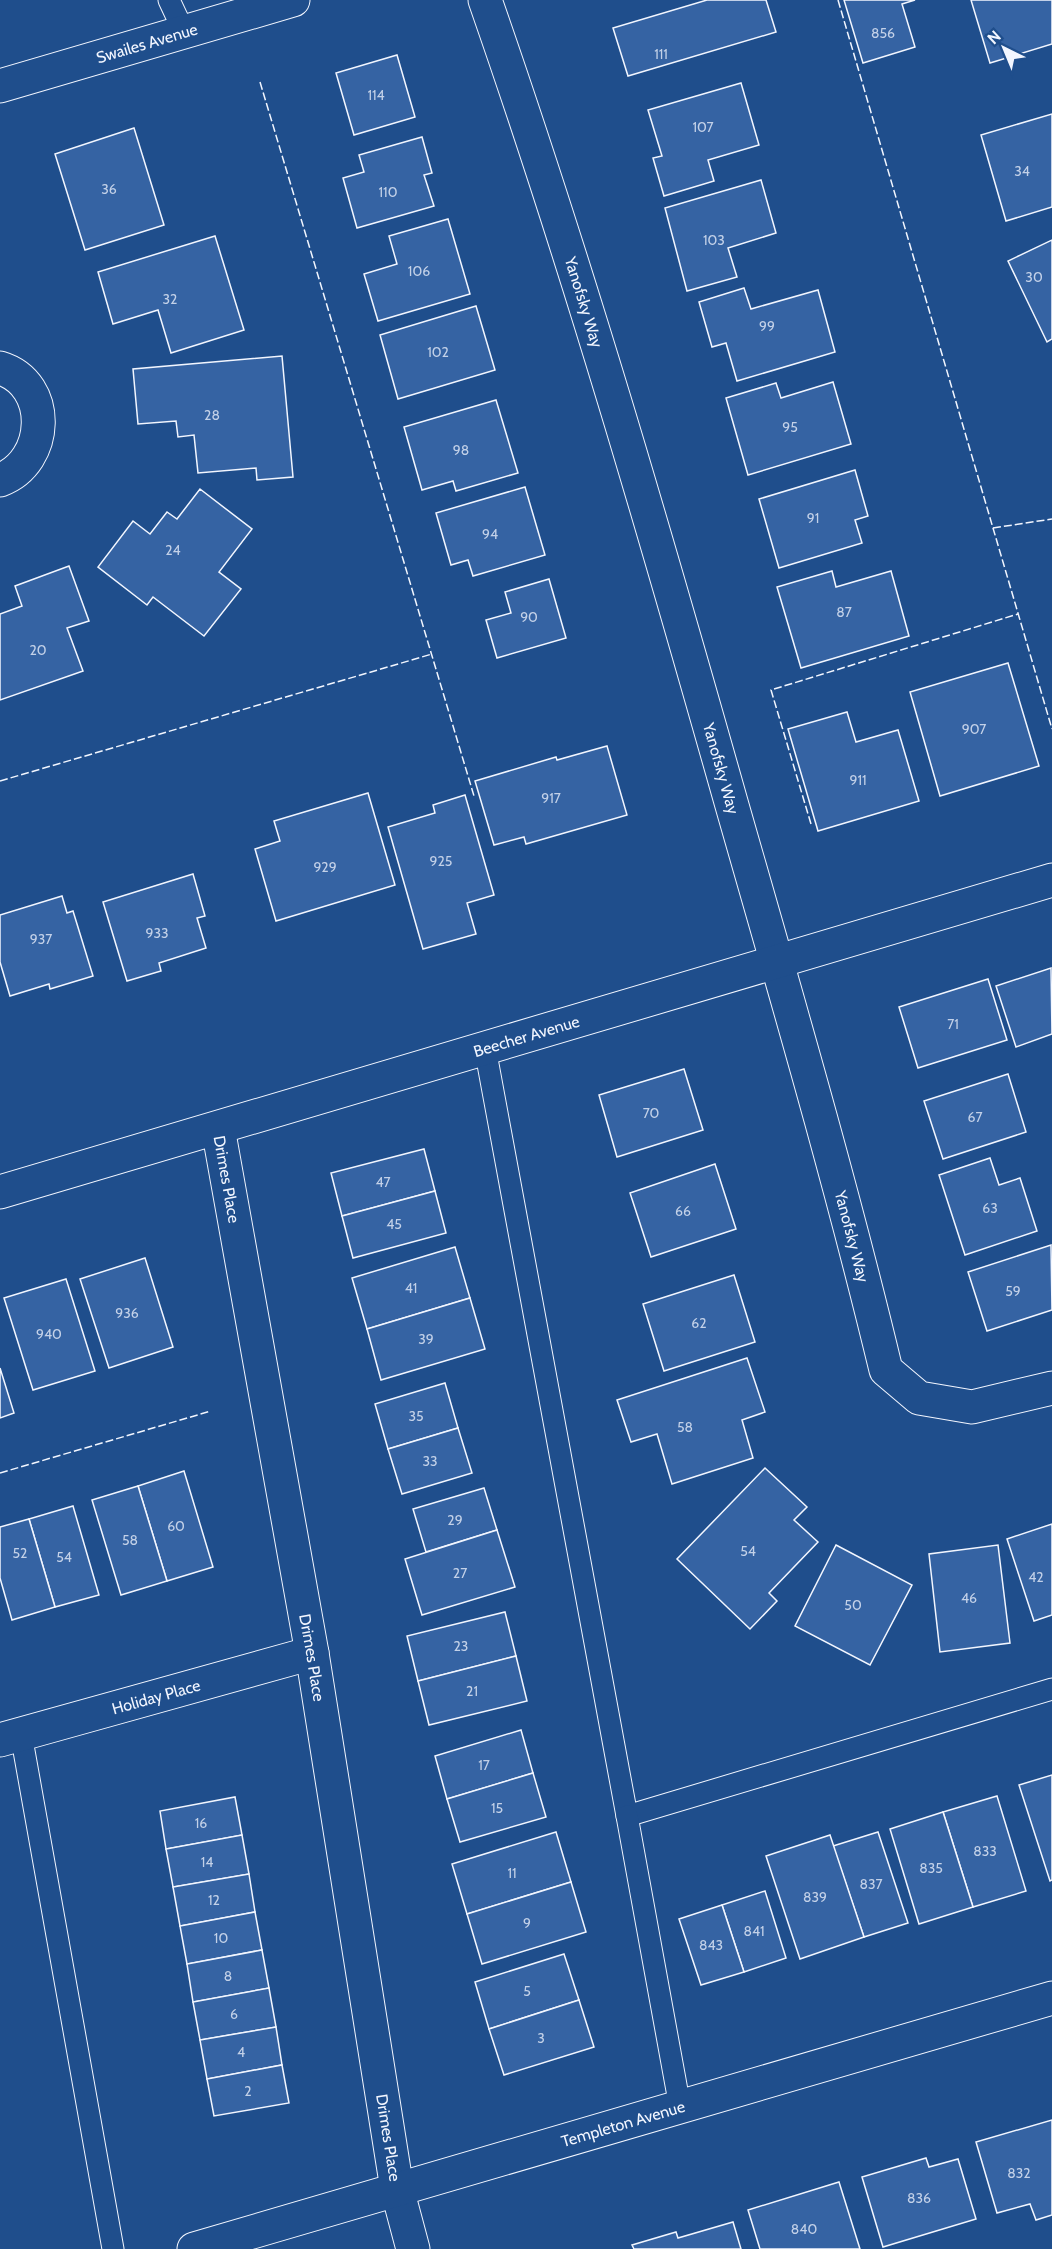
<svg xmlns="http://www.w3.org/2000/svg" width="1052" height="2249" font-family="Cabin,sans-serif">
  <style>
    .building { fill: #3563a3; stroke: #f2f6ff; stroke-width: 1.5 }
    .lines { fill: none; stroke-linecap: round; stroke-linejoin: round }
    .lane-casing { stroke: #f2f6ff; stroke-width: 23 }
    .street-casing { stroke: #f2f6ff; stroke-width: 35 }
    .secondary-casing { stroke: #f2f6ff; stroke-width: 35 }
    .lane { stroke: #1f4e8c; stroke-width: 21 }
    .street { stroke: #1f4e8c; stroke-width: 33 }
    .secondary { stroke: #1f4e8c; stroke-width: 33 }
    .fence { stroke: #f2f6ff; stroke-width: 1.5; stroke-dasharray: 8 3; stroke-linecap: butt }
    .labels { text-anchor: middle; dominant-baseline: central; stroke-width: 4.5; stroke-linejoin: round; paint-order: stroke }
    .number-label { font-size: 14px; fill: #c3d1e8 }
    .street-label { font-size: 16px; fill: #f2f6ff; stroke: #1f4e8c }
  </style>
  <rect width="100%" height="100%" fill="#1f4e8c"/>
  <g class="building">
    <path d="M 707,0 L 766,0 L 776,32 L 628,76 L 613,28 Z"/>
    <path d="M 844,0 L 915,0 L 902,4 L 915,47 L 863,63 Z"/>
    <path d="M 971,0 L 1052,0 L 1052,44 L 990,63 Z"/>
    <path d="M 397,55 L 415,117 L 354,135 L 336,73 Z"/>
    <path d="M 741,83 L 759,145 L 708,160 L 714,181 L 664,196 L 653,158 L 662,156 L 648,110 Z"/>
    <path d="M 1052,114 L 1052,207 L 1006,221 L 981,135 Z"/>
    <path d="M 134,128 L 164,225 L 85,250 L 55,154 Z"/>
    <path d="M 422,137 L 432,173 L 424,175 L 434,206 L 357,228 L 343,178 L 364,172 L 359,155 Z"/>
    <path d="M 761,180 L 776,233 L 728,248 L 737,277 L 687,291 L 665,208 Z"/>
    <path d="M 448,219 L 470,294 L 378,321 L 364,274 L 397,264 L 389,236 Z"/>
    <path d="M 215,236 L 244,330 L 171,353 L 158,310 L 113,324 L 98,272 Z"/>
    <path d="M 1052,240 L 1052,339 L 1047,342 L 1008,261 Z"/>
    <path d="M 744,288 L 751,309 L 818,290 L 835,352 L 737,381 L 726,343 L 712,347 L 699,302 Z"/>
    <path d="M 476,306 L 495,370 L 398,399 L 380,335 Z"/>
    <path d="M 282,356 L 293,477 L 257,480 L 256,468 L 198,473 L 194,435 L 178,437 L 176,421 L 138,424 L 133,369 Z"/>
    <path d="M 833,382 L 851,444 L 748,475 L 726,398 L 776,383 L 781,398 Z"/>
    <path d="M 496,400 L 518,473 L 456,491 L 453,481 L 422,490 L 404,427 Z"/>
    <path d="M 855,470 L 868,516 L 855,520 L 862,543 L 779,568 L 759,499 Z"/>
    <path d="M 525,487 L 545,555 L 473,576 L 468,560 L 451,565 L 436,513 Z"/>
    <path d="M 200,489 L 252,529 L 219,572 L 241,589 L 204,636 L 153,597 L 147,605 L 98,567 L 133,521 L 150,534 L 167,512 L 177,519 Z"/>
    <path d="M 69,566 L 89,621 L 67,628 L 83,671 L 0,700 L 0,614 L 22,606 L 15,586 Z"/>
    <path d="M 832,571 L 836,587 L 891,571 L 909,636 L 801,668 L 777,587 Z"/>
    <path d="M 549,579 L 566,638 L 497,658 L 486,620 L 511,613 L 505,592 Z"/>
    <path d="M 1008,663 L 1039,766 L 940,796 L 910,692 Z"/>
    <path d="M 847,712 L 856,742 L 898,730 L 919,801 L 818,831 L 788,729 Z"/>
    <path d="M 607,746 L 627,815 L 526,844 L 524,837 L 494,845 L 475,781 L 556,757 L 557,760 Z"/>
    <path d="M 368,793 L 395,885 L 276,921 L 255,849 L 280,841 L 274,821 Z"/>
    <path d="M 465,795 L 494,895 L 467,903 L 476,934 L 423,949 L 388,827 L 435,813 L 433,805 Z"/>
    <path d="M 193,874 L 205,916 L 197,918 L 206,948 L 159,963 L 161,971 L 127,981 L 103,902 Z"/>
    <path d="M 62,896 L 67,913 L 73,911 L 93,976 L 50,989 L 49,984 L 10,996 L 0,962 L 0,915 Z"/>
    <path d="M 1051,968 L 1052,1034 L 1016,1047 L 996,986 Z"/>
    <path d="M 988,979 L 1007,1040 L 918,1068 L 899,1007 Z"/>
    <path d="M 684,1069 L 703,1130 L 617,1157 L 599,1095 Z"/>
    <path d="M 1008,1074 L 1026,1132 L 943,1159 L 924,1101 Z"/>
    <path d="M 424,1149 L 435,1191 L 342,1216 L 331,1173 Z"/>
    <path d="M 990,1158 L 999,1185 L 1020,1178 L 1037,1231 L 965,1255 L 939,1175 Z"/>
    <path d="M 715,1164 L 736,1229 L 651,1257 L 630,1193 Z"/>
    <path d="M 435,1191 L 446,1233 L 353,1258 L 342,1216 Z"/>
    <path d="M 1051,1245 L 1052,1310 L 987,1331 L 968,1272 Z"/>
    <path d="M 455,1247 L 470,1298 L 367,1329 L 352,1278 Z"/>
    <path d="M 145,1258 L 173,1347 L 109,1368 L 80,1279 Z"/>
    <path d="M 734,1275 L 755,1342 L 664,1371 L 643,1304 Z"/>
    <path d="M 66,1279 L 95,1371 L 33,1390 L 4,1298 Z"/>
    <path d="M 470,1298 L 485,1349 L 381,1380 L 367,1329 Z"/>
    <path d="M 747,1358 L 765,1412 L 742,1420 L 753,1458 L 672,1484 L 657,1434 L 631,1442 L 617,1400 Z"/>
    <path d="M 0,1368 L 14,1413 L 0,1418 Z"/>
    <path d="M 445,1383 L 458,1428 L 388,1449 L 375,1404 Z"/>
    <path d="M 458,1428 L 472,1473 L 402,1494 L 388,1449 Z"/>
    <path d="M 765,1468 L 807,1507 L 794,1520 L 818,1542 L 769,1593 L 777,1601 L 750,1629 L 677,1559 Z"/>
    <path d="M 184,1471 L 213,1567 L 167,1581 L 138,1486 Z"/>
    <path d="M 138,1486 L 167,1581 L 121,1595 L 92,1500 Z"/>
    <path d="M 484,1488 L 497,1530 L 426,1552 L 413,1509 Z"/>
    <path d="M 73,1506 L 99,1595 L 55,1607 L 29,1519 Z"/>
    <path d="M 29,1519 L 55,1607 L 12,1620 L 0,1578 L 0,1527 Z"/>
    <path d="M 1052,1524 L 1052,1615 L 1034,1621 L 1007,1539 Z"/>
    <path d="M 497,1530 L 515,1587 L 422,1615 L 405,1559 Z"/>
    <path d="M 836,1545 L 912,1585 L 870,1665 L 795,1626 Z"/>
    <path d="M 998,1545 L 1010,1643 L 940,1652 L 929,1554 Z"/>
    <path d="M 505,1612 L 516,1656 L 418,1681 L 407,1636 Z"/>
    <path d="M 516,1656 L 527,1701 L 429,1725 L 418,1681 Z"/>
    <path d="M 521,1730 L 533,1773 L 447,1799 L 435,1756 Z"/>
    <path d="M 533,1773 L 546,1817 L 460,1842 L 447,1799 Z"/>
    <path d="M 1052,1775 L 1052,1880 L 1050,1881 L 1019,1785 Z"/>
    <path d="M 997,1796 L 1026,1891 L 973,1907 L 943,1812 Z"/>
    <path d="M 235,1797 L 242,1835 L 166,1849 L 160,1811 Z"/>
    <path d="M 943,1812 L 973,1907 L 919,1924 L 890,1829 Z"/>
    <path d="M 556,1832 L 571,1882 L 467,1914 L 452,1864 Z"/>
    <path d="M 878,1832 L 908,1923 L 864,1937 L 833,1846 Z"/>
    <path d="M 242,1835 L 249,1874 L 173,1887 L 166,1849 Z"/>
    <path d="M 830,1835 L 864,1937 L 800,1959 L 766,1856 Z"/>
    <path d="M 249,1874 L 255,1912 L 180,1926 L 173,1887 Z"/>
    <path d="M 571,1882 L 586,1932 L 482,1964 L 467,1914 Z"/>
    <path d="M 765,1891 L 786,1958 L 744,1972 L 722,1905 Z"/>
    <path d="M 722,1905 L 744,1972 L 701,1985 L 679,1919 Z"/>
    <path d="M 255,1912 L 262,1950 L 187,1964 L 180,1926 Z"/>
    <path d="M 262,1950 L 269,1988 L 193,2002 L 187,1964 Z"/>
    <path d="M 564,1954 L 579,2000 L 489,2029 L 475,1982 Z"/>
    <path d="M 269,1988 L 276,2027 L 200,2040 L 193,2002 Z"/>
    <path d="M 579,2000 L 594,2047 L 504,2075 L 489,2029 Z"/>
    <path d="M 276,2027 L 282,2065 L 207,2079 L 200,2040 Z"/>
    <path d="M 282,2065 L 289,2103 L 214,2116 L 207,2079 Z"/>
    <path d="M 1052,2120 L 1052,2215 L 1036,2220 L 1030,2204 L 997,2213 L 976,2142 Z"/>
    <path d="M 926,2158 L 929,2167 L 958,2159 L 976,2219 L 883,2247 L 862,2177 Z"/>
    <path d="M 839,2182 L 860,2249 L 760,2249 L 748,2210 Z"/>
    <path d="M 733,2222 L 741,2249 L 634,2249 L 632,2245 L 676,2232 L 678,2238 Z"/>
  </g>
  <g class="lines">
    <defs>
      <g id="lane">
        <path d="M 169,0 L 184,32"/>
        <path d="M 485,1048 L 627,1816 L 1052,1689"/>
        <path d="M 21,1734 L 113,2249"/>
        <path d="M 627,1816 L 680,2107"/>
      </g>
      <g id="street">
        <path id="s1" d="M 485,0 C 577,264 655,533 731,802 C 785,991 840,1179 886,1370 L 919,1398 L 972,1407 L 1052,1388"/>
        <path id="s2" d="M 0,86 L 293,0"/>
        <path d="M 0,368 C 53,384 49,462 0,480"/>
        <path id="s3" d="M 218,1128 L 312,1653 L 397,2189 L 413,2249"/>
        <path id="s4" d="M 0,1740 L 312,1653"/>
      </g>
      <g id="secondary">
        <path id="s5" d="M 0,1192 L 1052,880"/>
        <path id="s6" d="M 194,2249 L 1052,1998"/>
      </g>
    </defs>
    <use href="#lane" class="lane-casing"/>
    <use href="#street" class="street-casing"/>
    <use href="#secondary" class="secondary-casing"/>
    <use href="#lane" class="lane"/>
    <use href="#street" class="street"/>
    <use href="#secondary" class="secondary"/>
    <g class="fence">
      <path d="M 838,0 L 1052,729"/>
      <path d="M 260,82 L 474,796"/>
      <path d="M 993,528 L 1052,519"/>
      <path d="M 0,781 L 432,654"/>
      <path d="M 811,824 L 771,690 L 1018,614"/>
      <path d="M 0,1473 L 211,1411"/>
    </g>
  </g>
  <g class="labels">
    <g class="number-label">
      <text x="883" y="33">856</text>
      <text x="661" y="54">111</text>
      <text x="376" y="95">114</text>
      <text x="703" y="127">107</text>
      <text x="1022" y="171">34</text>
      <text x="109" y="189">36</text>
      <text x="388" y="192">110</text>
      <text x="714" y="240">103</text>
      <text x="419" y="271">106</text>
      <text x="1034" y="277">30</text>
      <text x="170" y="299">32</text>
      <text x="767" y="326">99</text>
      <text x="438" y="352">102</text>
      <text x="212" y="415">28</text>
      <text x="790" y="427">95</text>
      <text x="461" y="450">98</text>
      <text x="813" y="518">91</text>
      <text x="490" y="534">94</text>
      <text x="173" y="550">24</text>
      <text x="844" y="612">87</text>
      <text x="529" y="617">90</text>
      <text x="38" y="650">20</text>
      <text x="974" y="729">907</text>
      <text x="858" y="780">911</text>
      <text x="551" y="798">917</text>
      <text x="441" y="861">925</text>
      <text x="325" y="867">929</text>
      <text x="157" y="933">933</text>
      <text x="41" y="939">937</text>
      <text x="953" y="1024">71</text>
      <text x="651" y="1113">70</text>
      <text x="975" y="1117">67</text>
      <text x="383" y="1182">47</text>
      <text x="990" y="1208">63</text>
      <text x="683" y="1211">66</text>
      <text x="394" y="1224">45</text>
      <text x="411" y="1288">41</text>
      <text x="1013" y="1291">59</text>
      <text x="127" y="1313">936</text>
      <text x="699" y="1323">62</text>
      <text x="49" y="1334">940</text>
      <text x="426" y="1339">39</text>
      <text x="416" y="1416">35</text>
      <text x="685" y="1427">58</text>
      <text x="430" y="1461">33</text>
      <text x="455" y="1520">29</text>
      <text x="176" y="1526">60</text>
      <text x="130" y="1540">58</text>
      <text x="748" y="1551">54</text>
      <text x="20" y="1553">52</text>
      <text x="64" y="1557">54</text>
      <text x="460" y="1573">27</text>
      <text x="1036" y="1577">42</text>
      <text x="969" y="1598">46</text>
      <text x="853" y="1605">50</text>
      <text x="461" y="1646">23</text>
      <text x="472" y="1691">21</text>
      <text x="484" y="1765">17</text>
      <text x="497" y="1808">15</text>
      <text x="201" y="1823">16</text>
      <text x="985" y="1851">833</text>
      <text x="207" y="1862">14</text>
      <text x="931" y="1868">835</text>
      <text x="512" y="1873">11</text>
      <text x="871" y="1884">837</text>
      <text x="815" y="1897">839</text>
      <text x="214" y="1900">12</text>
      <text x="527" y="1923">9</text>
      <text x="754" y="1931">841</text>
      <text x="221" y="1938">10</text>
      <text x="711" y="1945">843</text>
      <text x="228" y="1976">8</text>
      <text x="527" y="1991">5</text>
      <text x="234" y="2014">6</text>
      <text x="541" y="2038">3</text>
      <text x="241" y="2052">4</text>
      <text x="248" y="2091">2</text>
      <text x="1019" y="2173">832</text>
      <text x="919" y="2198">836</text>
      <text x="804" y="2229">840</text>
    </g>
    <g class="street-label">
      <text stroke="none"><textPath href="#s2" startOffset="153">Swailes Avenue</textPath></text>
      <text stroke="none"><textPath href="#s1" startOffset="318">Yanofsky Way</textPath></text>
      <text stroke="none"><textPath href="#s1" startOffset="804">Yanofsky Way</textPath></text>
      <text stroke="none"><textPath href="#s5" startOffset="549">Beecher Avenue</textPath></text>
      <text stroke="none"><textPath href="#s3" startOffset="52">Drimes Place</textPath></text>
      <text stroke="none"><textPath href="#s1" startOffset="1290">Yanofsky Way</textPath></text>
      <text stroke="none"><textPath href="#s3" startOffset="538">Drimes Place</textPath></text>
      <text stroke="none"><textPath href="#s4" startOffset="162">Holiday Place</textPath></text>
      <text stroke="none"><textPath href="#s6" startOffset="447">Templeton Avenue</textPath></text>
      <text stroke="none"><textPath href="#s3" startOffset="1024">Drimes Place</textPath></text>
    </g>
  </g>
  <g transform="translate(1004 48) rotate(317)" stroke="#1f4e8c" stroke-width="4.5" paint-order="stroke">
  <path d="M0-4.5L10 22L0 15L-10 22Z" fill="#f2f6ff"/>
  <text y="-9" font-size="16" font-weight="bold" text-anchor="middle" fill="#f2f6ff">N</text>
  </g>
</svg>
